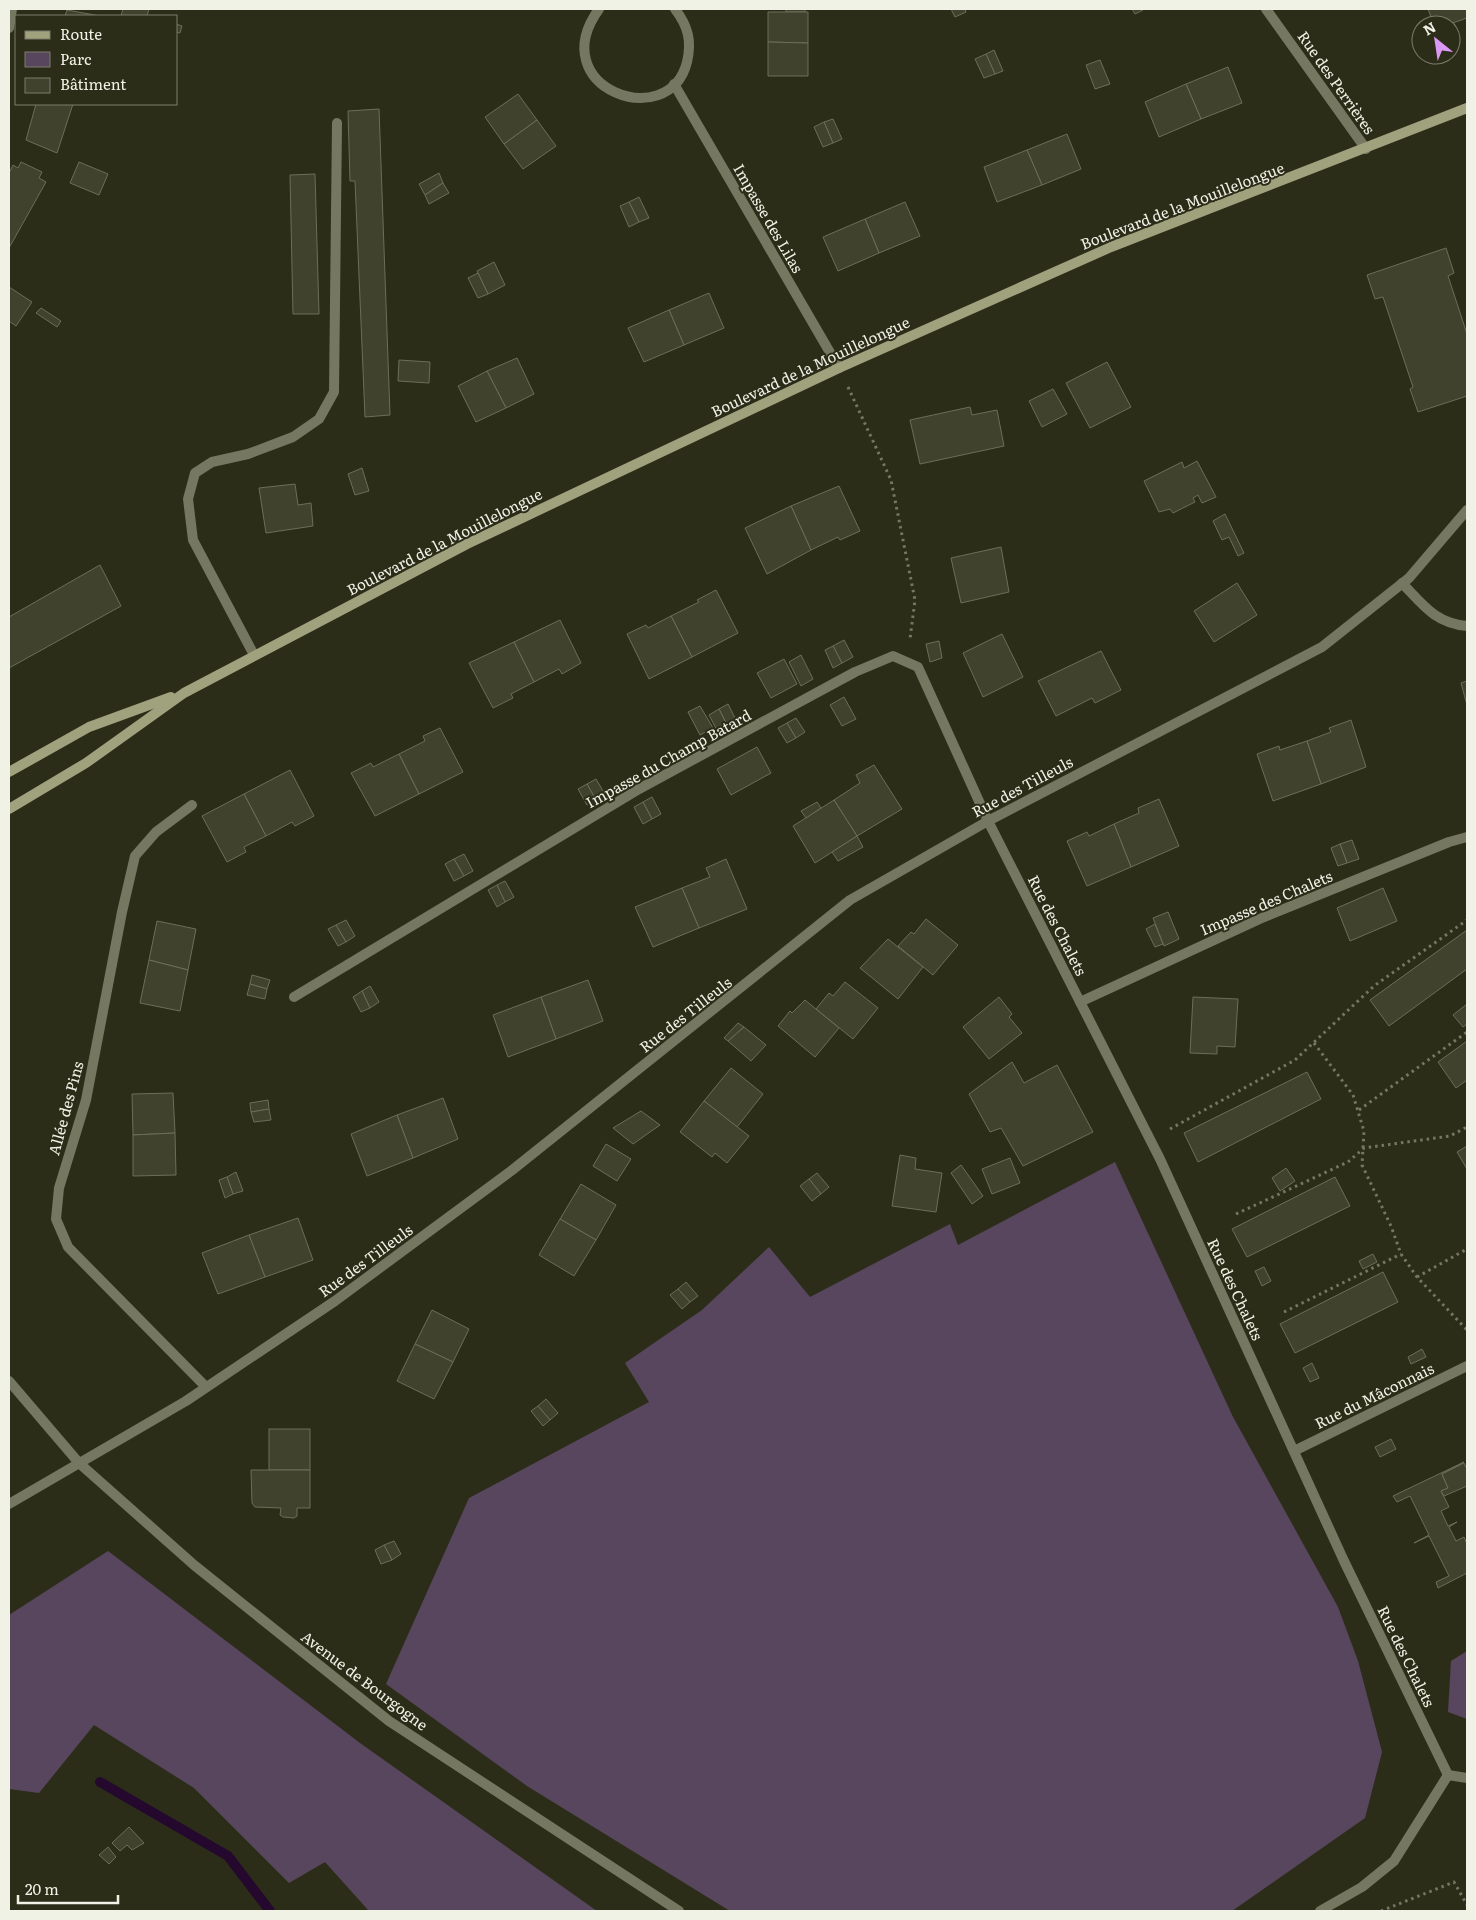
<svg xmlns="http://www.w3.org/2000/svg" width="1476" height="1920" font-family="Literata,serif">
  <style>
    .green { fill: #58465f }
    .lines { fill: none; stroke-linecap: round; stroke-linejoin: round }
    .stream { stroke: #24082e; stroke-width: 10 }
    .building { fill: #40422d; stroke: #6c6e58 }
    .path { stroke: #757664; stroke-width: 3; stroke-dasharray: 2.5 4; stroke-linecap: butt }
    .service { stroke: #757760; stroke-width: 10 }
    .minor { stroke: #757760; stroke-width: 10 }
    .secondary { stroke: #9fa27d; stroke-width: 10 }
    .labels { text-anchor: middle; dominant-baseline: central; stroke-width: 4; stroke-linejoin: round; paint-order: stroke }
    .street-label { font-size: 15px; fill: #f1f2e6; stroke: #2c2d19 }
  </style>
  <rect width="100%" height="100%" fill="#2c2d19"/>
  <g class="green">
    <path d="M 1115,1162 L 1233,1417 L 1338,1607 L 1358,1661 L 1382,1752 L 1365,1818 L 1232,1911 L 730,1911 L 527,1786 L 386,1684 L 469,1498 L 649,1402 L 625,1363 L 702,1310 L 769,1247 L 810,1297 L 950,1224 L 958,1245 Z"/>
    <path d="M 108,1551 L 360,1743 L 597,1911 L 369,1911 L 325,1862 L 289,1883 L 194,1788 L 94,1725 L 39,1793 L 9,1789 L 9,1615 Z"/>
    <path d="M 1467,1651 L 1467,1719 L 1448,1712 L 1451,1661 Z"/>
  </g>
  <g class="lines">
    <path class="stream" d="M 100,1782 L 228,1856 L 270,1911"/>
  </g>
  <g class="building">
    <path d="M 123,9 L 149,9 L 147,16 L 121,16 Z"/>
    <rect x="786" y="9" width="19" height="3"/>
    <path d="M 951,9 L 965,9 L 966,12 L 955,17 Z"/>
    <path d="M 1132,9 L 1143,9 L 1143,10 L 1135,14 Z"/>
    <path d="M 1428,9 L 1467,9 L 1467,18 L 1447,25 L 1434,25 Z"/>
    <path d="M 67,10 L 100,16 L 65,16 Z"/>
    <path d="M 768,12 L 808,12 L 808,43 L 768,42 Z"/>
    <path d="M 176,24 L 182,26 L 180,33 L 176,32 Z"/>
    <path d="M 768,42 L 808,43 L 808,76 L 768,76 Z"/>
    <path d="M 994,50 L 1003,71 L 995,74 L 986,54 Z"/>
    <path d="M 986,54 L 995,74 L 984,78 L 975,59 Z"/>
    <path d="M 1100,60 L 1110,84 L 1095,89 L 1086,65 Z"/>
    <path d="M 1228,67 L 1242,103 L 1201,119 L 1186,84 Z"/>
    <path d="M 1186,84 L 1201,119 L 1159,137 L 1145,102 Z"/>
    <path d="M 518,94 L 537,120 L 504,144 L 485,117 Z"/>
    <path d="M 36,104 L 73,104 L 57,153 L 26,140 Z"/>
    <path d="M 379,109 L 390,415 L 365,417 L 355,181 L 350,181 L 348,111 Z"/>
    <path d="M 833,119 L 842,139 L 833,143 L 824,122 Z"/>
    <path d="M 537,120 L 556,146 L 523,169 L 504,144 Z"/>
    <path d="M 824,122 L 833,143 L 823,147 L 814,127 Z"/>
    <path d="M 1067,134 L 1081,169 L 1042,185 L 1027,150 Z"/>
    <path d="M 1027,150 L 1042,185 L 997,202 L 984,167 Z"/>
    <path d="M 21,162 L 42,172 L 39,178 L 46,182 L 9,248 L 9,173 L 13,165 L 18,168 Z"/>
    <path d="M 79,162 L 108,174 L 99,195 L 70,183 Z"/>
    <path d="M 439,173 L 443,183 L 425,195 L 419,184 Z"/>
    <path d="M 315,174 L 319,314 L 293,314 L 290,175 Z"/>
    <path d="M 443,183 L 449,193 L 429,204 L 425,195 Z"/>
    <path d="M 639,197 L 649,218 L 639,222 L 629,202 Z"/>
    <path d="M 629,202 L 639,222 L 629,227 L 620,206 Z"/>
    <path d="M 905,202 L 920,236 L 879,253 L 865,219 Z"/>
    <path d="M 865,219 L 879,253 L 838,271 L 823,237 Z"/>
    <path d="M 1446,248 L 1454,273 L 1448,276 L 1467,334 L 1467,396 L 1418,412 L 1410,389 L 1413,387 L 1383,297 L 1375,299 L 1367,275 Z"/>
    <path d="M 494,262 L 505,285 L 488,294 L 477,271 Z"/>
    <path d="M 478,273 L 488,294 L 478,298 L 468,278 Z"/>
    <path d="M 9,287 L 32,302 L 16,326 L 9,321 Z"/>
    <path d="M 709,293 L 724,328 L 684,345 L 669,310 Z"/>
    <path d="M 41,308 L 61,321 L 57,327 L 36,313 Z"/>
    <path d="M 669,310 L 684,345 L 644,362 L 628,328 Z"/>
    <path d="M 517,358 L 534,394 L 506,408 L 487,371 Z"/>
    <path d="M 399,360 L 430,362 L 429,383 L 398,381 Z"/>
    <path d="M 1107,362 L 1131,407 L 1090,428 L 1066,383 Z"/>
    <path d="M 487,371 L 506,408 L 476,422 L 458,386 Z"/>
    <path d="M 1053,389 L 1067,414 L 1042,427 L 1029,401 Z"/>
    <path d="M 970,407 L 972,415 L 997,410 L 1004,446 L 920,464 L 910,420 Z"/>
    <path d="M 1197,461 L 1216,497 L 1202,503 L 1198,495 L 1193,498 L 1195,502 L 1173,513 L 1170,509 L 1159,512 L 1144,481 L 1182,462 L 1184,468 Z"/>
    <path d="M 362,468 L 369,491 L 355,495 L 348,474 Z"/>
    <path d="M 295,484 L 298,505 L 311,503 L 313,526 L 266,533 L 259,488 Z"/>
    <path d="M 839,486 L 860,531 L 840,540 L 838,537 L 811,550 L 791,506 Z"/>
    <path d="M 791,506 L 811,550 L 767,574 L 745,528 Z"/>
    <path d="M 1225,514 L 1244,553 L 1238,556 L 1229,537 L 1222,540 L 1213,521 Z"/>
    <path d="M 1001,547 L 1009,592 L 961,603 L 951,558 Z"/>
    <path d="M 100,565 L 121,606 L 9,668 L 9,617 Z"/>
    <path d="M 1237,583 L 1257,615 L 1214,642 L 1194,611 Z"/>
    <path d="M 716,590 L 738,633 L 692,657 L 671,616 L 699,602 L 697,600 Z"/>
    <path d="M 671,616 L 692,657 L 649,679 L 627,634 L 646,625 L 648,628 Z"/>
    <path d="M 560,620 L 581,663 L 562,674 L 559,669 L 534,682 L 514,642 Z"/>
    <path d="M 1002,634 L 1023,677 L 983,697 L 963,653 Z"/>
    <path d="M 844,640 L 853,657 L 842,663 L 833,646 Z"/>
    <path d="M 939,641 L 942,658 L 930,662 L 926,644 Z"/>
    <path d="M 514,642 L 534,682 L 511,694 L 513,698 L 493,708 L 469,663 Z"/>
    <path d="M 833,646 L 842,663 L 833,668 L 825,650 Z"/>
    <path d="M 1101,651 L 1121,690 L 1095,703 L 1092,698 L 1056,716 L 1038,681 Z"/>
    <path d="M 801,655 L 813,679 L 801,686 L 789,662 Z"/>
    <path d="M 784,659 L 797,684 L 771,698 L 757,673 Z"/>
    <path d="M 1467,681 L 1467,705 L 1461,683 Z"/>
    <path d="M 844,697 L 856,719 L 842,726 L 830,705 Z"/>
    <path d="M 728,704 L 737,722 L 728,727 L 719,709 Z"/>
    <path d="M 700,706 L 713,728 L 700,735 L 688,712 Z"/>
    <path d="M 719,709 L 728,727 L 718,732 L 709,715 Z"/>
    <path d="M 796,718 L 805,732 L 796,738 L 787,723 Z"/>
    <path d="M 1351,720 L 1366,767 L 1321,784 L 1307,741 L 1331,732 L 1329,728 Z"/>
    <path d="M 787,723 L 796,738 L 787,743 L 778,728 Z"/>
    <path d="M 440,728 L 463,772 L 419,794 L 399,754 L 425,741 L 423,736 Z"/>
    <path d="M 1307,741 L 1321,784 L 1273,801 L 1257,754 L 1279,746 L 1280,750 Z"/>
    <path d="M 757,747 L 771,773 L 731,795 L 717,769 Z"/>
    <path d="M 399,754 L 419,794 L 375,816 L 351,773 L 371,763 L 373,767 Z"/>
    <path d="M 874,765 L 902,809 L 857,836 L 834,800 L 860,783 L 856,775 Z"/>
    <path d="M 290,770 L 314,816 L 295,826 L 292,822 L 266,836 L 244,794 Z"/>
    <path d="M 596,779 L 606,796 L 596,800 L 587,784 Z"/>
    <path d="M 587,784 L 596,800 L 587,805 L 578,789 Z"/>
    <path d="M 244,794 L 266,836 L 244,847 L 246,852 L 227,862 L 202,816 Z"/>
    <path d="M 652,797 L 661,814 L 652,819 L 643,802 Z"/>
    <path d="M 1159,799 L 1179,846 L 1131,867 L 1114,824 L 1139,813 L 1138,808 Z"/>
    <path d="M 834,800 L 857,836 L 815,863 L 793,826 Z"/>
    <path d="M 643,802 L 652,819 L 643,824 L 634,807 Z"/>
    <path d="M 817,802 L 821,808 L 806,818 L 801,811 Z"/>
    <path d="M 1114,824 L 1131,867 L 1087,886 L 1067,841 L 1087,832 L 1089,836 Z"/>
    <path d="M 857,836 L 863,847 L 838,861 L 832,852 Z"/>
    <path d="M 1352,840 L 1359,859 L 1347,863 L 1340,844 Z"/>
    <path d="M 1340,844 L 1347,863 L 1338,866 L 1331,848 Z"/>
    <path d="M 464,854 L 473,871 L 464,876 L 454,859 Z"/>
    <path d="M 454,859 L 464,876 L 454,881 L 445,864 Z"/>
    <path d="M 726,859 L 747,909 L 699,928 L 682,888 L 710,877 L 706,868 Z"/>
    <path d="M 505,881 L 514,897 L 505,902 L 497,885 Z"/>
    <path d="M 497,885 L 505,902 L 497,907 L 488,890 Z"/>
    <path d="M 682,888 L 699,928 L 653,947 L 635,907 Z"/>
    <path d="M 1383,888 L 1397,921 L 1350,941 L 1337,908 Z"/>
    <path d="M 1168,912 L 1179,939 L 1164,946 L 1153,918 Z"/>
    <path d="M 926,919 L 958,945 L 933,975 L 898,946 L 911,932 L 914,934 Z"/>
    <path d="M 346,920 L 355,936 L 346,942 L 336,925 Z"/>
    <path d="M 157,921 L 196,929 L 188,970 L 149,960 Z"/>
    <path d="M 1155,924 L 1163,944 L 1155,947 L 1146,929 Z"/>
    <path d="M 336,925 L 346,942 L 338,946 L 328,929 Z"/>
    <path d="M 1467,930 L 1467,969 L 1389,1026 L 1370,1000 Z"/>
    <path d="M 888,939 L 923,967 L 898,999 L 860,968 Z"/>
    <path d="M 149,960 L 188,970 L 180,1011 L 140,1003 Z"/>
    <path d="M 252,975 L 270,980 L 267,989 L 250,984 Z"/>
    <path d="M 588,980 L 603,1021 L 556,1039 L 541,997 Z"/>
    <path d="M 845,982 L 878,1008 L 853,1039 L 816,1009 L 829,993 L 833,996 Z"/>
    <path d="M 250,984 L 267,989 L 265,999 L 247,995 Z"/>
    <path d="M 370,986 L 379,1002 L 370,1008 L 362,991 Z"/>
    <path d="M 362,991 L 370,1008 L 361,1012 L 353,997 Z"/>
    <path d="M 541,997 L 556,1039 L 508,1057 L 493,1015 Z"/>
    <path d="M 999,997 L 1012,1014 L 1009,1017 L 1022,1033 L 989,1059 L 963,1027 Z"/>
    <path d="M 1193,997 L 1238,999 L 1235,1047 L 1217,1046 L 1217,1054 L 1190,1053 Z"/>
    <path d="M 805,1000 L 839,1028 L 815,1057 L 778,1026 L 790,1011 L 792,1013 Z"/>
    <path d="M 1467,1004 L 1467,1024 L 1463,1027 L 1453,1015 Z"/>
    <path d="M 738,1023 L 744,1027 L 728,1041 L 724,1038 Z"/>
    <path d="M 744,1027 L 766,1045 L 751,1061 L 728,1041 Z"/>
    <path d="M 1467,1041 L 1467,1080 L 1456,1088 L 1438,1062 Z"/>
    <path d="M 1012,1062 L 1024,1083 L 1057,1065 L 1093,1132 L 1023,1166 L 1001,1128 L 990,1132 L 969,1094 Z"/>
    <path d="M 731,1068 L 763,1094 L 737,1127 L 704,1101 Z"/>
    <path d="M 1307,1072 L 1321,1099 L 1198,1162 L 1184,1133 Z"/>
    <path d="M 173,1093 L 175,1133 L 133,1135 L 132,1094 Z"/>
    <path d="M 443,1098 L 458,1139 L 413,1158 L 397,1115 Z"/>
    <path d="M 268,1100 L 269,1109 L 251,1112 L 250,1103 Z"/>
    <path d="M 704,1101 L 749,1136 L 727,1163 L 715,1153 L 712,1157 L 680,1132 Z"/>
    <path d="M 269,1109 L 271,1120 L 254,1122 L 251,1112 Z"/>
    <path d="M 641,1111 L 660,1125 L 633,1144 L 613,1128 Z"/>
    <path d="M 397,1115 L 413,1158 L 367,1176 L 351,1134 Z"/>
    <path d="M 175,1133 L 176,1175 L 133,1176 L 133,1135 Z"/>
    <path d="M 606,1144 L 631,1159 L 617,1181 L 593,1166 Z"/>
    <path d="M 1467,1146 L 1467,1169 L 1457,1152 Z"/>
    <path d="M 900,1155 L 916,1158 L 915,1169 L 942,1173 L 936,1212 L 892,1206 Z"/>
    <path d="M 1010,1158 L 1020,1183 L 992,1194 L 982,1169 Z"/>
    <path d="M 961,1165 L 983,1196 L 972,1204 L 951,1173 Z"/>
    <path d="M 1286,1168 L 1295,1181 L 1280,1191 L 1272,1178 Z"/>
    <path d="M 236,1172 L 243,1191 L 233,1194 L 227,1177 Z"/>
    <path d="M 817,1173 L 829,1187 L 821,1194 L 809,1179 Z"/>
    <path d="M 227,1177 L 233,1194 L 225,1198 L 219,1180 Z"/>
    <path d="M 1335,1177 L 1350,1206 L 1247,1257 L 1232,1229 Z"/>
    <path d="M 809,1179 L 821,1194 L 812,1201 L 800,1186 Z"/>
    <path d="M 581,1184 L 616,1205 L 596,1240 L 560,1219 Z"/>
    <path d="M 298,1218 L 313,1260 L 265,1277 L 249,1235 Z"/>
    <path d="M 560,1219 L 596,1240 L 574,1276 L 539,1255 Z"/>
    <path d="M 249,1235 L 265,1277 L 218,1294 L 202,1253 Z"/>
    <path d="M 1373,1254 L 1377,1262 L 1363,1269 L 1359,1261 Z"/>
    <path d="M 1264,1267 L 1271,1281 L 1262,1286 L 1255,1271 Z"/>
    <path d="M 1383,1272 L 1398,1302 L 1295,1353 L 1280,1324 Z"/>
    <path d="M 686,1282 L 698,1296 L 690,1302 L 678,1289 Z"/>
    <path d="M 678,1289 L 690,1302 L 682,1309 L 670,1295 Z"/>
    <path d="M 432,1310 L 469,1329 L 453,1362 L 415,1344 Z"/>
    <path d="M 415,1344 L 453,1362 L 434,1399 L 397,1381 Z"/>
    <path d="M 1422,1349 L 1426,1357 L 1411,1364 L 1408,1357 Z"/>
    <path d="M 1312,1363 L 1319,1378 L 1310,1382 L 1303,1368 Z"/>
    <path d="M 546,1399 L 558,1413 L 550,1420 L 538,1406 Z"/>
    <path d="M 538,1406 L 550,1420 L 543,1426 L 531,1411 Z"/>
    <rect x="269" y="1429" width="41" height="41"/>
    <path d="M 1391,1439 L 1396,1449 L 1380,1457 L 1375,1447 Z"/>
    <path d="M 1464,1462 L 1442,1474 L 1448,1488 L 1441,1491 L 1449,1507 L 1441,1511 L 1448,1526 L 1457,1522 L 1449,1527 L 1456,1541 L 1464,1537 L 1467,1544 L 1467,1573 L 1438,1588 L 1436,1582 L 1449,1576 L 1429,1536 L 1414,1543 L 1429,1535 L 1410,1496 L 1397,1502 L 1393,1496 Z"/>
    <path d="M 1464,1463 L 1467,1469 L 1467,1486 L 1444,1496 L 1441,1491 L 1448,1488 L 1442,1474 Z"/>
    <path d="M 251,1470 L 310,1470 L 310,1508 L 297,1508 L 297,1516 L 294,1518 L 283,1517 L 280,1515 L 281,1508 L 255,1507 L 252,1503 Z"/>
    <path d="M 394,1541 L 401,1554 L 392,1560 L 384,1545 Z"/>
    <path d="M 384,1545 L 392,1560 L 381,1564 L 375,1550 Z"/>
    <path d="M 129,1827 L 144,1843 L 132,1850 L 127,1845 L 120,1851 L 112,1843 Z"/>
    <path d="M 108,1847 L 116,1857 L 109,1864 L 99,1855 Z"/>
  </g>
  <g class="lines">
    <g class="path">
      <path d="M 848,387 L 891,480 L 915,600 L 910,639"/>
      <path d="M 1314,1043 L 1353,1095 L 1364,1131 L 1362,1165 L 1391,1226 L 1401,1254 L 1417,1277 L 1467,1330"/>
      <path d="M 1359,1110 L 1467,1032"/>
      <path d="M 1170,1129 L 1295,1060 L 1374,986 L 1467,920"/>
      <path d="M 1236,1214 L 1348,1162 L 1364,1148 L 1450,1136 L 1467,1127"/>
      <path d="M 1417,1277 L 1467,1249"/>
      <path d="M 1284,1312 L 1401,1254"/>
      <path d="M 1381,1911 L 1454,1882 L 1467,1905"/>
    </g>
    <path class="service" d="M 254,655 L 193,540 L 188,499 L 195,473 L 212,462 L 248,454 L 293,437 L 319,419 L 334,392 L 337,123"/>
    <g class="minor">
      <path d="M 599,9 C 542,88 669,134 687,62 C 692,41 688,26 675,9"/>
      <path d="M 1266,9 L 1366,149"/>
      <path d="M 9,28 L 12,9"/>
      <path d="M 674,84 L 839,368"/>
      <path d="M 1402,583 C 1423,605 1435,623 1467,626"/>
      <path d="M 192,805 L 156,832 L 135,856 L 122,912 L 86,1100 L 59,1188 L 56,1219 L 68,1247 L 206,1387"/>
      <path d="M 294,997 L 639,789 L 855,672 L 893,656 L 918,667 L 988,821 L 1160,1159 L 1344,1561 L 1448,1775"/>
      <path d="M 1080,1002 L 1264,917 L 1449,842 L 1467,837"/>
      <path d="M 9,1381 L 79,1463 L 194,1565 L 389,1721 L 679,1911"/>
      <path d="M 1294,1451 L 1467,1366"/>
      <path d="M 9,1504 L 186,1401 L 335,1301 L 511,1171 L 850,900 L 988,821 L 1322,647 L 1409,578 L 1467,510"/>
      <path d="M 1320,1911 L 1362,1887 L 1394,1861 L 1448,1775 L 1467,1778"/>
    </g>
    <g class="secondary">
      <path d="M 9,772 L 89,727 L 171,697"/>
      <path d="M 9,809 L 86,763 L 184,693 L 467,544 L 839,368 L 1111,247 L 1467,108"/>
    </g>
  </g>
  <g class="labels">
    <g class="street-label">
      <text transform="translate(1337 82) rotate(55)">Rue des Perrières</text>
      <text transform="translate(1182 205) rotate(-21)">Boulevard de la Mouillelongue</text>
      <text transform="translate(769 218) rotate(60)">Impasse des Lilas</text>
      <text transform="translate(810 366) rotate(-25)">Boulevard de la Mouillelongue</text>
      <text transform="translate(444 541) rotate(-27)">Boulevard de la Mouillelongue</text>
      <text transform="translate(668 758) rotate(-29)">Impasse du Champ Batard</text>
      <text transform="translate(1022 786) rotate(-28)">Rue des Tilleuls</text>
      <text transform="translate(1266 902) rotate(-23)">Impasse des Chalets</text>
      <text transform="translate(1058 925) rotate(63)">Rue des Chalets</text>
      <text transform="translate(685 1014) rotate(-38)">Rue des Tilleuls</text>
      <text transform="translate(65 1108) rotate(-75)">Allée des Pins</text>
      <text transform="translate(365 1260) rotate(-36)">Rue des Tilleuls</text>
      <text transform="translate(1236 1289) rotate(65)">Rue des Chalets</text>
      <text transform="translate(1374 1395) rotate(-26)">Rue du Mâconnais</text>
      <text transform="translate(1407 1656) rotate(64)">Rue des Chalets</text>
      <text transform="translate(365 1680) rotate(37)">Avenue de Bourgogne</text>
    </g>
  </g>
  <rect width="1476" height="1920" fill="none" stroke="#f1f2e6" stroke-width="20"/>
  <rect x="15" y="15" width="162" height="90" fill="#2c2d19" stroke="#7b7c6b"/>
  <rect x="25" y="31" width="25" height="8" fill="#9fa27d" stroke="#7b7c6b"/>
  <text x="60" y="40" font-size="15" fill="#f1f2e6">Route</text>
  <rect x="25" y="52" width="25" height="15" fill="#58465f" stroke="#7b7c6b"/>
  <text x="60" y="65" font-size="15" fill="#f1f2e6">Parc</text>
  <rect x="25" y="78" width="25" height="15" fill="#40422d" stroke="#7b7c6b"/>
  <text x="60" y="90" font-size="15" fill="#f1f2e6">Bâtiment</text>
  <g transform="translate(1436 40) rotate(330)"><circle r="24" fill="#2c2d19" stroke="#7b7c6b"/>
  <path d="M0-4L9 19L0 12L-9 19Z" fill="#db99f5"/>
  <text y="-8" font-size="14" font-weight="bold" text-anchor="middle" fill="#f1f2e6">N</text>
  </g>
  <path d="M18 1895v8h100v-8" fill="none" stroke="#f1f2e6" stroke-width="2.5"/>
  <text x="25" y="1895" font-size="15" fill="#f1f2e6" stroke="#2c2d19" stroke-width="4" paint-order="stroke">20 m</text>
</svg>
